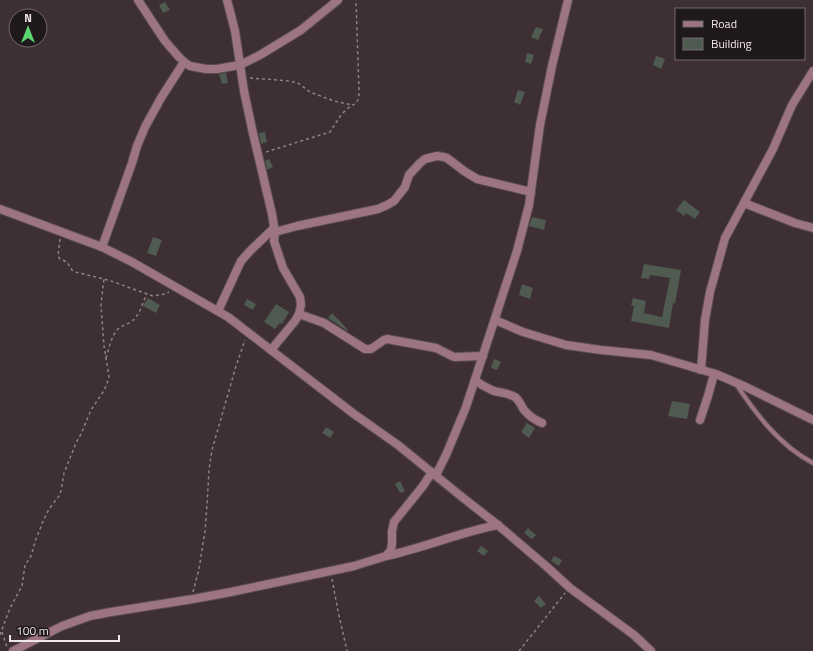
<svg xmlns="http://www.w3.org/2000/svg" width="813" height="651" font-family="'Titillium Web',sans-serif">
  <style>
    .building { fill: #4f5a50 }
    .lines { fill: none; stroke-linecap: round; stroke-linejoin: round }
    .lane-casing { stroke: #594c50; stroke-width: 6 }
    .street-casing { stroke: #594c50; stroke-width: 10 }
    .path { stroke: #8f8386; stroke-width: 1.5; stroke-dasharray: 3 3; stroke-linecap: butt }
    .lane { stroke: #9d7481; stroke-width: 4 }
    .street { stroke: #9d7481; stroke-width: 8 }
  </style>
  <rect width="100%" height="100%" fill="#3d2f33"/>
  <g class="building">
    <path d="M 165,2 L 170,10 L 163,13 L 159,5 Z"/>
    <path d="M 536,27 L 543,29 L 538,40 L 531,37 Z"/>
    <path d="M 527,53 L 534,55 L 531,64 L 525,62 Z"/>
    <path d="M 656,56 L 665,59 L 661,69 L 653,65 Z"/>
    <path d="M 226,73 L 228,83 L 222,84 L 219,74 Z"/>
    <path d="M 518,90 L 525,92 L 520,105 L 514,102 Z"/>
    <path d="M 265,132 L 267,142 L 261,144 L 259,133 Z"/>
    <path d="M 269,159 L 273,167 L 267,170 L 265,161 Z"/>
    <path d="M 684,200 L 700,212 L 695,219 L 686,213 L 684,216 L 676,210 Z"/>
    <path d="M 532,217 L 546,220 L 544,230 L 529,226 Z"/>
    <path d="M 153,237 L 162,240 L 156,256 L 147,253 Z"/>
    <path d="M 644,264 L 681,270 L 675,304 L 673,303 L 669,328 L 631,321 L 634,306 L 631,305 L 633,298 L 646,301 L 644,313 L 662,317 L 670,278 L 650,275 L 649,279 L 641,278 Z"/>
    <path d="M 522,284 L 533,288 L 530,299 L 519,295 Z"/>
    <path d="M 148,298 L 160,305 L 156,313 L 143,306 Z"/>
    <path d="M 247,299 L 256,304 L 253,310 L 244,305 Z"/>
    <path d="M 276,304 L 289,312 L 282,324 L 280,323 L 275,329 L 264,322 Z"/>
    <path d="M 332,313 L 339,320 L 348,330 L 347,331 L 328,318 Z"/>
    <path d="M 494,359 L 501,362 L 497,370 L 491,368 Z"/>
    <path d="M 672,401 L 690,404 L 687,419 L 668,416 Z"/>
    <path d="M 527,423 L 535,428 L 529,438 L 521,432 Z"/>
    <path d="M 326,427 L 334,432 L 330,438 L 322,433 Z"/>
    <path d="M 400,481 L 405,491 L 400,493 L 395,484 Z"/>
    <path d="M 528,528 L 536,535 L 532,539 L 524,533 Z"/>
    <path d="M 481,546 L 488,551 L 484,556 L 477,551 Z"/>
    <path d="M 554,556 L 562,560 L 559,566 L 551,561 Z"/>
    <path d="M 539,596 L 546,604 L 541,608 L 534,601 Z"/>
  </g>
  <g class="lines">
    <defs>
      <path id="lane" d="M 736,384 C 756,414 780,446 813,463"/>
      <g id="street">
        <path d="M 138,0 L 165,41 L 178,56 L 184,62 L 190,66 L 206,69 L 217,69 L 240,65 L 260,55 L 301,30 L 338,0"/>
        <path d="M 227,0 L 235,31 L 244,91 L 252,129 L 272,214 L 275,232 L 274,241 L 283,268 L 300,297 L 301,305 L 299,314 L 295,321 L 271,350"/>
        <path d="M 744,203 L 795,223 L 813,228"/>
        <path d="M 0,209 L 102,247 L 132,262 L 228,317 L 354,414 L 398,445 L 462,497 L 499,526 L 546,566 L 570,588 L 634,635 L 651,651"/>
        <path d="M 275,232 L 297,226 L 378,209 L 387,205 L 394,201 L 405,187 L 409,175 L 420,163 L 425,159 L 437,156 L 444,157 L 447,158 L 464,171 L 477,179 L 531,192"/>
        <path d="M 102,247 L 132,163 L 137,146 L 145,127 L 161,98 L 184,62"/>
        <path d="M 218,311 L 241,261 L 251,250 L 274,228"/>
        <path d="M 299,314 L 324,323 L 365,349 L 371,349 L 384,340 L 387,339 L 436,348 L 454,357 L 483,356"/>
        <path d="M 495,320 L 523,332 L 566,345 L 601,350 L 651,355 L 716,374 L 746,387 L 813,420"/>
        <path d="M 701,370 L 705,320 L 710,292 L 725,238 L 773,149 L 792,105 L 813,71"/>
        <path d="M 475,380 C 481,385 487,388 494,391 C 502,393 508,393 515,397 C 519,400 521,405 524,410 C 529,416 535,420 542,423"/>
        <path d="M 700,420 L 708,396 L 714,374"/>
        <path d="M 436,475 L 446,455 L 466,407 L 517,251 L 529,205 L 540,125 L 552,66 L 568,0"/>
        <path d="M 386,556 C 424,548 460,532 498,525"/>
        <path d="M 13,651 L 62,626 L 90,616 L 111,612 L 193,599 L 231,592 L 354,566 L 386,556 L 391,550 L 392,544 L 392,531 L 394,522 L 423,486 L 432,472"/>
      </g>
    </defs>
    <use href="#lane" class="lane-casing"/>
    <use href="#street" class="street-casing"/>
    <g class="path">
      <path d="M 250,78 L 290,81 L 298,83 L 310,92 L 334,101 L 352,105"/>
      <path d="M 266,152 L 330,132 L 332,129 C 336,123 340,115 346,110 C 353,103 359,106 359,92 L 356,0"/>
      <path d="M 60,239 L 58,256 L 60,259 L 67,262 L 72,270 L 75,272 L 108,280 L 153,296 L 165,294 L 169,292"/>
      <path d="M 106,358 C 109,349 111,336 118,329 C 124,324 131,324 136,317 C 141,311 143,301 147,294"/>
      <path d="M 332,579 L 338,611 L 347,651"/>
      <path d="M 193,592 L 199,569 L 205,531 L 207,505 L 209,470 L 212,450 L 236,366 L 245,340"/>
      <path d="M 2,632 L 7,647"/>
      <path d="M 0,635 L 10,608 L 22,586 L 25,565 L 31,556 L 36,539 L 44,519 L 49,509 L 59,496 L 61,491 L 64,473 L 76,443 L 81,434 L 91,410 L 103,392 L 107,384 L 109,377 L 104,346 L 101,306 L 102,296 L 104,279"/>
      <path d="M 519,651 L 565,593"/>
    </g>
    <use href="#lane" class="lane"/>
    <use href="#street" class="street"/>
  </g>
  <rect x="675" y="8" width="130" height="52" fill="#1f191b" stroke="#726b6d"/>
  <rect x="683" y="21" width="20" height="6" fill="#9d7481" stroke="#726b6d"/>
  <text x="711" y="28" font-size="12" fill="#efe6e9">Road</text>
  <rect x="683" y="38" width="20" height="12" fill="#4f5a50" stroke="#726b6d"/>
  <text x="711" y="48" font-size="12" fill="#efe6e9">Building</text>
  <g transform="translate(28 28)"><circle r="19" fill="#1f191b" stroke="#726b6d"/>
  <path d="M0-3L7 15L0 10L-7 15Z" fill="#5bd56e"/>
  <text y="-6" font-size="11" font-weight="bold" text-anchor="middle" fill="#efe6e9">N</text>
  </g>
  <path d="M10 635v6h109v-6" fill="none" stroke="#efe6e9" stroke-width="2"/>
  <text x="16" y="635" font-size="12" fill="#efe6e9" stroke="#1f191b" stroke-width="3" paint-order="stroke">100 m</text>
</svg>
